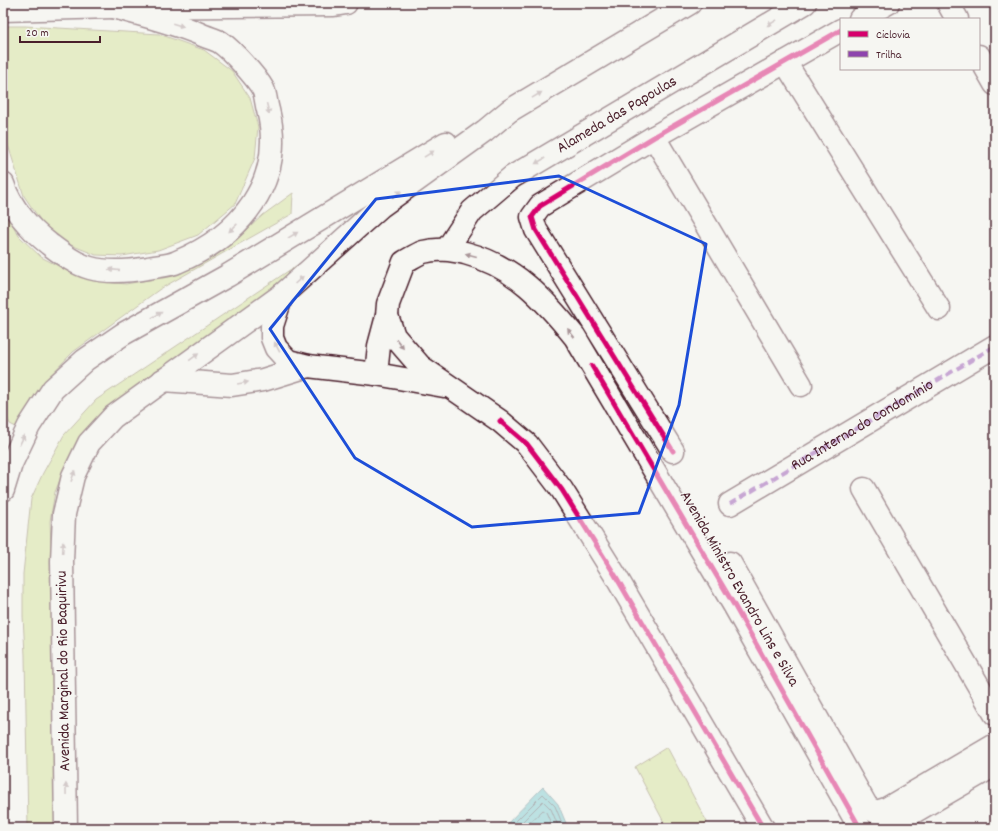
<svg xmlns="http://www.w3.org/2000/svg" width="998" height="831" font-family="Dekko,sans-serif">
  <style>
    .green { fill: #d1e093; stroke: #8e805f }
    .water { fill: #77c8ce; stroke: #65848d }
    .lines { fill: none; stroke-linecap: round; stroke-linejoin: round }
    .shore { stroke: #5c636c; stroke-width: 1 }
    .minor-casing { stroke: #4a1f2b; stroke-width: 25 }
    .tertiary-casing { stroke: #4a1f2b; stroke-width: 25 }
    .secondary-casing { stroke: #4a1f2b; stroke-width: 25 }
    .minor { stroke: #f6f6f2; stroke-width: 22 }
    .tertiary { stroke: #f6f6f2; stroke-width: 22 }
    .secondary { stroke: #f6f6f2; stroke-width: 22 }
    .quiet { stroke: #8e44ad; stroke-width: 4; stroke-dasharray: 8 4; stroke-linecap: butt }
    .cycleway-casing { stroke: #f6f6f2; stroke-width: 8 }
    .cycleway { stroke: #d6006c; stroke-width: 5 }
    .oneway { fill: #a99598 }
    .marked { fill: none; stroke: #1d4ed8; stroke-width: 3; stroke-linejoin: round }
    .labels { text-anchor: middle; dominant-baseline: central; stroke-width: 3; stroke-linejoin: round; paint-order: stroke }
    .street-label { font-size: 16px; fill: #4a1f2b; stroke: #f6f6f2 }
  </style>
  <rect width="100%" height="100%" fill="#f6f6f2"/>
  <filter id="ink" filterUnits="userSpaceOnUse"><feTurbulence type="fractalNoise" baseFrequency=".025" numOctaves="2"/><feDisplacementMap in="SourceGraphic" scale="8" xChannelSelector="R" yChannelSelector="G"/><feConvolveMatrix kernelMatrix="1 2 1 2 8 2 1 2 1" color-interpolation-filters="sRGB"/></filter>
  <g filter="url(#ink)">
    <g class="green">
      <path d="M 3,26 L 25,26 L 159,34 L 204,50 L 232,71 L 250,98 L 258,127 L 255,158 L 235,204 L 198,235 L 158,250 L 122,256 L 96,255 L 71,245 L 43,224 L 24,196 L 8,145 L 3,112 Z"/>
      <path d="M 293,193 L 292,214 L 160,289 L 73,352 L 45,381 L 21,425 L 16,427 L 10,424 L 7,417 L 3,208 L 19,236 L 41,257 L 70,272 L 95,281 L 126,284 L 169,276 L 202,259 L 238,238 L 263,215 Z"/>
      <path d="M 315,253 L 218,346 L 64,470 L 55,492 L 50,521 L 57,695 L 59,828 L 28,828 L 25,655 L 23,616 L 23,574 L 31,499 L 43,473 L 64,435 L 96,400 Z"/>
      <path d="M 667,747 L 707,822 L 697,828 L 667,828 L 635,767 Z"/>
    </g>
    <path class="water" d="M 543,787 L 558,804 L 568,828 L 503,828 Z"/>
    <g class="lines">
      <g class="shore">
        <path d="M 509,828 L 543,794 L 555,806 L 564,828"/>
        <path d="M 516,828 L 543,801 L 551,809 L 559,828"/>
        <path d="M 524,828 L 543,810 L 546,812 L 553,828"/>
      </g>
      <defs>
        <g id="minor">
          <path d="M 948,3 L 957,19"/>
          <path d="M 860,19 L 888,3"/>
          <path d="M 979,56 L 995,84"/>
          <path d="M 785,62 L 939,309"/>
          <path d="M 654,137 L 801,385"/>
          <path id="s1" d="M 447,249 L 472,211 L 512,177 L 805,3"/>
          <path d="M 673,451 L 536,230 L 532,217 L 540,206 L 654,137 L 841,30"/>
          <path d="M 864,489 L 995,714"/>
          <path id="s2" d="M 730,504 L 995,346"/>
          <path d="M 730,563 L 867,807 L 876,812 L 886,809 L 995,745"/>
          <path d="M 886,828 L 995,765"/>
        </g>
        <g id="tertiary">
          <path d="M 282,295 L 272,326 L 272,338 L 276,348 L 288,361 L 308,366 L 376,374 L 444,386"/>
          <path d="M 376,374 L 379,346 L 387,316"/>
          <path d="M 163,380 L 232,385 L 263,380 L 308,366"/>
          <path d="M 763,828 L 615,575 L 562,490 L 527,444 L 500,421 L 420,366 L 394,336 L 387,316 L 388,304 L 404,262 C 410,259 417,254 423,252 C 438,248 451,250 465,253 C 515,266 544,299 575,337 L 734,605 L 860,828"/>
        </g>
        <g id="secondary">
          <path d="M 3,10 L 113,7 L 334,5 L 346,3"/>
          <path d="M 3,184 C 10,207 30,229 49,244 C 61,253 75,264 90,268 C 108,273 130,271 148,268 C 157,266 169,266 177,262 C 240,236 286,181 268,110 C 266,104 266,95 263,89 C 256,77 232,50 220,42 C 214,39 206,37 200,34 C 172,22 142,15 113,7"/>
          <path d="M 3,490 L 11,464 L 29,426 L 53,389 L 85,360 L 123,334 L 227,276 L 446,143"/>
          <path d="M 66,828 L 62,561 L 64,514 L 73,476 L 89,443 L 113,417 L 282,295 L 381,206 L 485,131 L 509,111 L 690,3"/>
        </g>
      </defs>
      <use href="#minor" class="minor-casing"/>
      <use href="#tertiary" class="tertiary-casing"/>
      <use href="#secondary" class="secondary-casing"/>
      <use href="#minor" class="minor"/>
      <use href="#tertiary" class="tertiary"/>
      <use href="#secondary" class="secondary"/>
      <path class="quiet" d="M 730,504 L 995,346"/>
      <defs>
        <g id="cycleway">
          <path d="M 592,366 L 734,605 L 860,828"/>
          <path d="M 500,421 L 527,444 L 562,490 L 615,575 L 763,828"/>
          <path d="M 673,451 L 536,230 L 532,217 L 540,206 L 654,137 L 841,30"/>
        </g>
      </defs>
      <use href="#cycleway" class="cycleway-casing"/>
      <use href="#cycleway" class="cycleway"/>
    </g>
    <defs><path id="oneway-solid" d="M-6-.8H1V-3.2L6.5 0L1 3.2V.8H-6Z"/></defs>
    <g class="oneway">
      <use href="#oneway-solid" transform="translate(772 23) rotate(149)"/>
      <use href="#oneway-solid" transform="translate(178 25) rotate(16)"/>
      <use href="#oneway-solid" transform="translate(537 95) rotate(-31)"/>
      <use href="#oneway-solid" transform="translate(268 109) rotate(76)"/>
      <use href="#oneway-solid" transform="translate(429 154) rotate(-32)"/>
      <use href="#oneway-solid" transform="translate(540 161) rotate(150)"/>
      <use href="#oneway-solid" transform="translate(397 194) rotate(-36)"/>
      <use href="#oneway-solid" transform="translate(233 228) rotate(137)"/>
      <use href="#oneway-solid" transform="translate(293 235) rotate(-31)"/>
      <use href="#oneway-solid" transform="translate(471 255) rotate(-165)"/>
      <use href="#oneway-solid" transform="translate(114 270) rotate(-175)"/>
      <use href="#oneway-solid" transform="translate(299 280) rotate(-42)"/>
      <use href="#oneway-solid" transform="translate(157 315) rotate(-29)"/>
      <use href="#oneway-solid" transform="translate(571 333) rotate(-128)"/>
      <use href="#oneway-solid" transform="translate(400 344) rotate(53)"/>
      <use href="#oneway-solid" transform="translate(277 347) rotate(-118)"/>
      <use href="#oneway-solid" transform="translate(194 357) rotate(-36)"/>
      <use href="#oneway-solid" transform="translate(243 383) rotate(-10)"/>
      <use href="#oneway-solid" transform="translate(22 440) rotate(-64)"/>
      <use href="#oneway-solid" transform="translate(73 476) rotate(-71)"/>
      <use href="#oneway-solid" transform="translate(63 547) rotate(-87)"/>
      <use href="#oneway-solid" transform="translate(66 789) rotate(-91)"/>
    </g>
  </g>
  <path d="M0 0H998V831H0ZM 559,176 L 706,244 L 679,405 L 639,513 L 472,527 L 355,458 L 270,329 L 376,199 Z" fill="#f6f6f2" fill-opacity=".55" fill-rule="evenodd"/>
  <path class="marked" d="M 559,176 L 706,244 L 679,405 L 639,513 L 472,527 L 355,458 L 270,329 L 376,199 Z"/>
  <g class="labels">
    <g class="street-label">
      <text stroke="none"><textPath href="#s1" startOffset="220">Alameda das Papoulas</textPath></text>
      <text stroke="none"><textPath href="#s2" startOffset="154">Rua Interna do Condomínio</textPath></text>
      <text transform="translate(739 589) rotate(60)">Avenida Ministro Evandro Lins e Silva</text>
      <text transform="translate(64 671) rotate(-91)">Avenida Marginal do Rio Baquirivu</text>
    </g>
  </g>
  <rect width="998" height="831" fill="none" stroke="#f6f6f2" stroke-width="16"/>
  <rect x="8" y="8" width="982" height="815" fill="none" stroke="#4a1f2b" stroke-width="1.5" filter="url(#ink)"/>
  <rect x="840" y="18" width="140" height="52" fill="#f6f6f2" stroke="#b1a0a2"/>
  <rect x="848" y="31" width="20" height="6" fill="#d6006c" stroke="#b1a0a2"/>
  <text x="876" y="38" font-size="12" fill="#4a1f2b">Ciclovia</text>
  <rect x="848" y="51" width="20" height="6" fill="#8e44ad" stroke="#b1a0a2"/>
  <text x="876" y="58" font-size="12" fill="#4a1f2b">Trilha</text>
  <path d="M20 36v6h80v-6" fill="none" stroke="#4a1f2b" stroke-width="2"/>
  <text x="26" y="36" font-size="12" fill="#4a1f2b" stroke="#f6f6f2" stroke-width="3" paint-order="stroke">20 m</text>
</svg>
